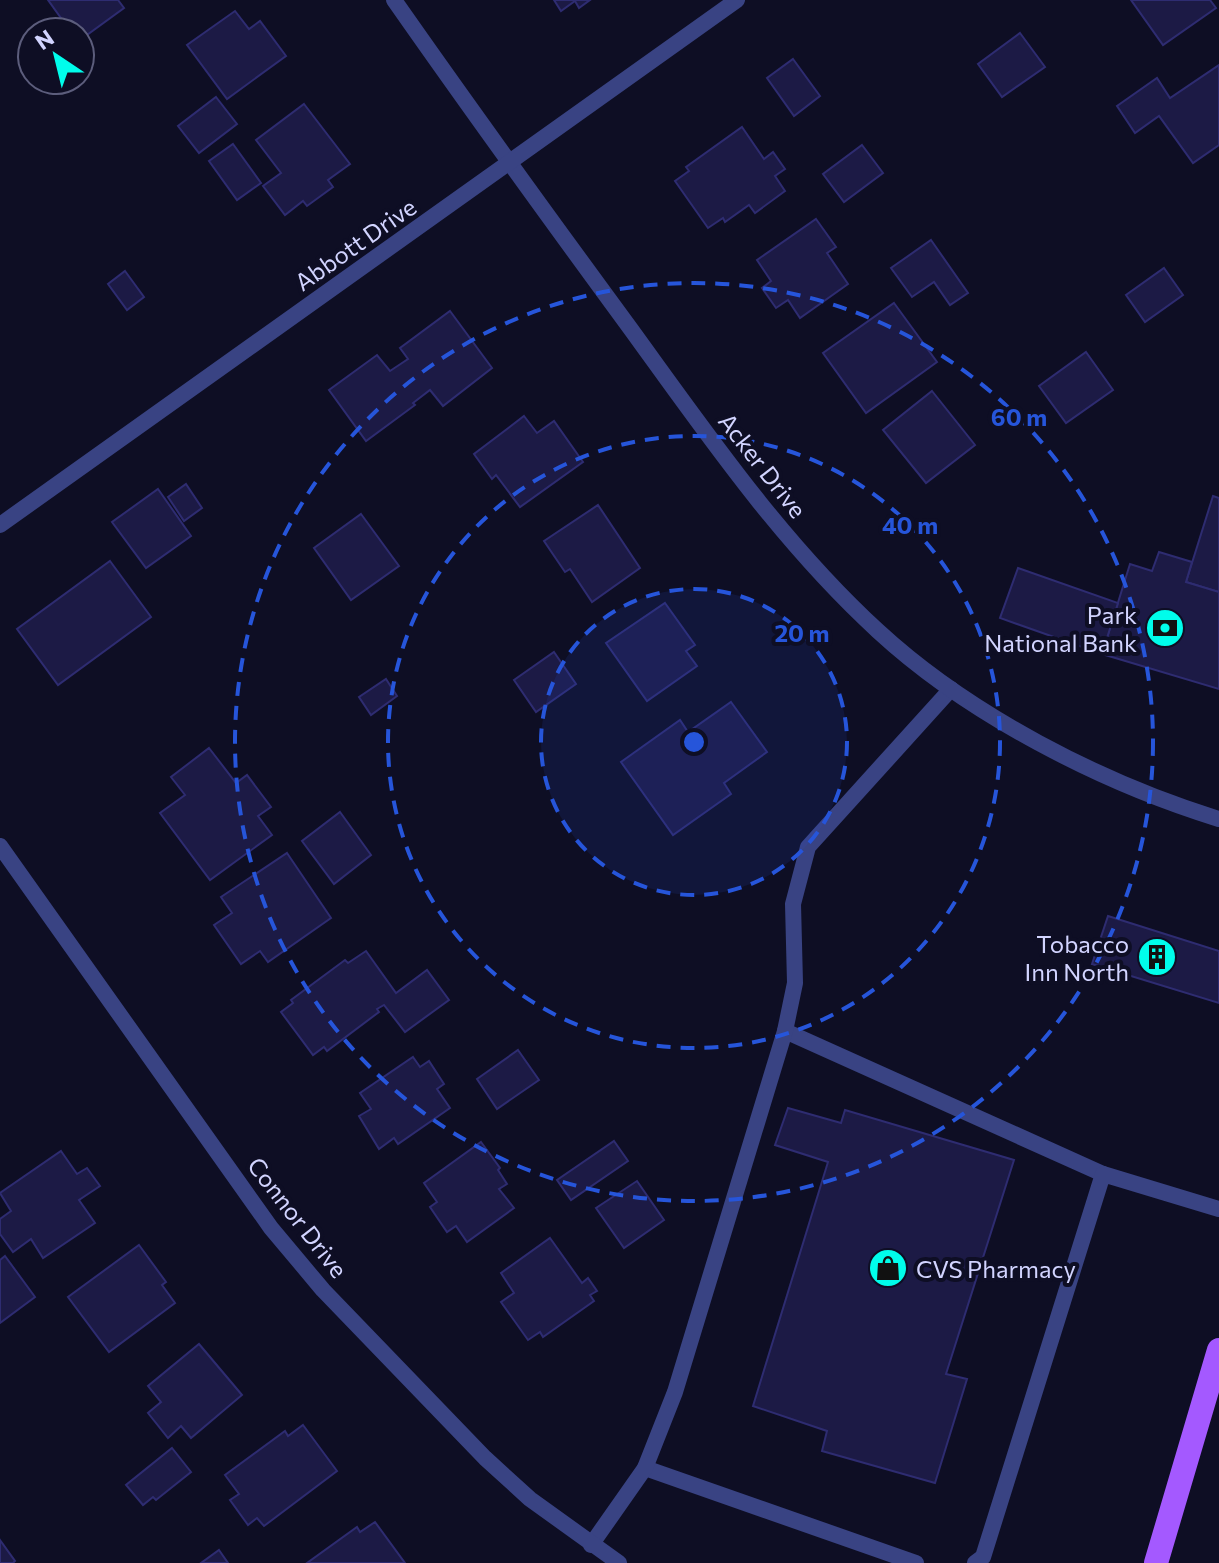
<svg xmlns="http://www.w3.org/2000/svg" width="1219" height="1563" font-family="Commissioner,sans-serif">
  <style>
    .building { fill: #1c1a45; stroke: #2e2c71; stroke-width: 2 }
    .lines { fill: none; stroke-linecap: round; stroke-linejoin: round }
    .lane { stroke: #394383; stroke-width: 16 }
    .street { stroke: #394383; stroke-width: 16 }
    .primary { stroke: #a459ff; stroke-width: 24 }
    .ring { fill: none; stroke: #2655da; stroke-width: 4; stroke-dasharray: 14 10 }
    .labels { text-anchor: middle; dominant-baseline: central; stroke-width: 8; stroke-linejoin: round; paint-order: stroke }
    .street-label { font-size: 24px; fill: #d2d4ff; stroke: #0e0e24 }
    .poi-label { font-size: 24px; fill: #d2d4ff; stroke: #0e0e24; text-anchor: end }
    .centre { fill: #2655da; stroke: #0e0e24; stroke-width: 4 }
    .ring-label { font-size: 24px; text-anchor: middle; font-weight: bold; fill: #2655da; stroke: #0e0e24; stroke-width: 8; stroke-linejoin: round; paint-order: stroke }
  </style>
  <rect width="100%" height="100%" fill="#0e0e24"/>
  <g class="building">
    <path d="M 48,0 L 118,0 L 124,8 L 80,40 L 80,32 L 71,32 Z"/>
    <path d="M 554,0 L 590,0 L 579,8 L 575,1 L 561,11 Z"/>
    <path d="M 1131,0 L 1210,0 L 1216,8 L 1163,45 Z"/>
    <path d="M 235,11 L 249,29 L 260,21 L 286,56 L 227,99 L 187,45 Z"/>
    <path d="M 1020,33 L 1045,67 L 1002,97 L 978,64 Z"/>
    <path d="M 793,59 L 820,96 L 794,116 L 767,78 Z"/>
    <path d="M 1219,65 L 1219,145 L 1193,163 L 1159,116 L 1135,133 L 1117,106 L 1157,78 L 1170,98 Z"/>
    <path d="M 216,97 L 237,124 L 199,153 L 178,126 Z"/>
    <path d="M 304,104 L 350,164 L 328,180 L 333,187 L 307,206 L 303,201 L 285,215 L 263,186 L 281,173 L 256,140 Z"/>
    <path d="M 742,127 L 764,159 L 773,152 L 785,169 L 775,176 L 785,191 L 755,213 L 749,205 L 725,222 L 723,218 L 708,228 L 675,181 L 689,171 L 686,167 Z"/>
    <path d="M 233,144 L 261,183 L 237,200 L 209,161 Z"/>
    <path d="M 862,145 L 883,173 L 844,202 L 823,174 Z"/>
    <path d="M 816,219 L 836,247 L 827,253 L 848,284 L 800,318 L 788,300 L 776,308 L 762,288 L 771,281 L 757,260 Z"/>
    <path d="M 931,240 L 968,293 L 950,305 L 934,282 L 912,297 L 891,268 Z"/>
    <path d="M 1164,268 L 1183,295 L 1145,322 L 1126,295 Z"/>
    <path d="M 125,271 L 144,297 L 127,310 L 108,284 Z"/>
    <path d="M 894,303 L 937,362 L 866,413 L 823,353 Z"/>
    <path d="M 450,311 L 492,368 L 443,406 L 430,390 L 413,403 L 415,405 L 366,441 L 329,390 L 377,355 L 390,371 L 408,359 L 400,348 Z"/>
    <path d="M 1086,352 L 1113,390 L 1066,423 L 1039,386 Z"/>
    <path d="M 932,391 L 975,445 L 926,483 L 883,430 Z"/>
    <path d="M 524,416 L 537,433 L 554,421 L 583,462 L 520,507 L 496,475 L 492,479 L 474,454 Z"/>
    <path d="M 186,484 L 202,508 L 184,521 L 168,497 Z"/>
    <path d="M 158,489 L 191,536 L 146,568 L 112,522 Z"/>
    <path d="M 1213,496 L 1219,498 L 1219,592 L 1186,582 Z"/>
    <path d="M 598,505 L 640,568 L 592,602 L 570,569 L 565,572 L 544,541 Z"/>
    <path d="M 361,514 L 399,566 L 351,600 L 314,548 Z"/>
    <path d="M 1159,552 L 1192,562 L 1186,582 L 1219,592 L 1219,689 L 1102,654 L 1130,564 L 1152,571 Z"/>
    <path d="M 110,561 L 151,617 L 58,685 L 17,629 Z"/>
    <path d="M 1018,568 L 1118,603 L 1102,654 L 1000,618 Z"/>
    <path d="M 665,603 L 695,645 L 686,651 L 697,666 L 647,701 L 606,643 Z"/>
    <path d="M 554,652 L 576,684 L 536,712 L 514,680 Z"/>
    <path d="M 386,679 L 397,696 L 371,715 L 359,697 Z"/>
    <path d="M 731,702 L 767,752 L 724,783 L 731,794 L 673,835 L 621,762 L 680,720 L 688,732 Z"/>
    <path d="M 209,748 L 236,783 L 247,775 L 271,807 L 258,816 L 272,835 L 210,880 L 160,813 L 185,795 L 171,777 Z"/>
    <path d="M 340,812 L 371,855 L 334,884 L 302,841 Z"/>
    <path d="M 287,853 L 331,918 L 268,962 L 260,951 L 241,964 L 214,925 L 232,913 L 221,897 Z"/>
    <path d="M 1108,916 L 1219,951 L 1219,1003 L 1092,964 Z"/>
    <path d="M 366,951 L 396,993 L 427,970 L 449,1000 L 405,1032 L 384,1005 L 377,1009 L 379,1012 L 327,1051 L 324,1047 L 313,1055 L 281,1012 L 293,1003 L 291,1000 L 345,960 L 348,963 Z"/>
    <path d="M 518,1050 L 539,1080 L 497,1109 L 477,1079 Z"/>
    <path d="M 413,1057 L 420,1067 L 429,1061 L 444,1084 L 437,1089 L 450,1108 L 398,1144 L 394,1138 L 379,1149 L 359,1116 L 371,1109 L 360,1093 Z"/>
    <path d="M 788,1108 L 841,1123 L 845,1110 L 1014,1160 L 946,1374 L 967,1379 L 935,1483 L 822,1451 L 827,1431 L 753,1406 L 828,1162 L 775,1145 Z"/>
    <path d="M 614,1141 L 628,1161 L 571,1200 L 557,1180 Z"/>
    <path d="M 481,1142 L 500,1168 L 498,1170 L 507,1184 L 499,1189 L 514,1208 L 467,1242 L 456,1226 L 447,1232 L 430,1207 L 437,1202 L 424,1183 Z"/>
    <path d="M 61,1151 L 77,1174 L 87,1168 L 100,1186 L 79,1200 L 95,1223 L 43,1258 L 31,1239 L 13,1252 L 0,1234 L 0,1219 L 11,1211 L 0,1193 Z"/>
    <path d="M 637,1181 L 664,1220 L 624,1248 L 596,1208 Z"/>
    <path d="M 550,1238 L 582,1283 L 588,1278 L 597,1291 L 590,1295 L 594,1301 L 543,1337 L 540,1332 L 528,1340 L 501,1302 L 514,1293 L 501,1273 Z"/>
    <path d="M 139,1245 L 166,1282 L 162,1285 L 175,1303 L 109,1352 L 68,1297 Z"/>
    <path d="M 5,1256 L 35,1297 L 0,1323 L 0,1260 Z"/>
    <path d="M 199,1344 L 242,1395 L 191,1438 L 181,1426 L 168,1438 L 148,1413 L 161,1402 L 148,1386 Z"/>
    <path d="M 303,1425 L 337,1471 L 264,1526 L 257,1518 L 248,1525 L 230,1500 L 239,1494 L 225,1475 L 285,1431 L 288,1436 Z"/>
    <path d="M 172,1448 L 191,1472 L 156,1500 L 153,1497 L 143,1505 L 126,1485 Z"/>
    <path d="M 375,1522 L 405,1563 L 307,1563 L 357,1527 L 360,1532 Z"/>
    <path d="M 0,1540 L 15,1561 L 13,1563 L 0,1563 Z"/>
    <path d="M 219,1550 L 228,1563 L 201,1563 Z"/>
  </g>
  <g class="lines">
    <g class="lane">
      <path d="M 785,1031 L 1103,1174"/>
      <path d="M 645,1468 L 916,1563"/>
      <path d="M 591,1545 L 645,1468 L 675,1392 L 785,1031 L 795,983 L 793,904 L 808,847 L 951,689"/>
      <path d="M 975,1563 L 983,1557 L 1103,1174 L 1219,1209"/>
    </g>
    <g class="street">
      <path d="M 394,0 C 471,110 550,219 630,328 C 707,434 781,542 878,631 C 969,715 1102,783 1219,819"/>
      <path d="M 0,525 L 737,0"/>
      <path d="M 0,846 L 271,1228 L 323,1290 L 485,1458 L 530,1499 L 619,1563"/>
    </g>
    <path class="primary" d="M 1156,1563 L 1219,1350"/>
  </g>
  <circle cx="694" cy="742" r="153" fill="#2655da" fill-opacity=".12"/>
  <g class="ring">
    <circle cx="694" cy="742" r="153"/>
    <circle cx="694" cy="742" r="306"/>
    <circle cx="694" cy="742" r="459"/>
  </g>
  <defs>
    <symbol id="bank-disc" viewBox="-11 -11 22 22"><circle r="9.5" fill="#00fdeb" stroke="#0e0e24"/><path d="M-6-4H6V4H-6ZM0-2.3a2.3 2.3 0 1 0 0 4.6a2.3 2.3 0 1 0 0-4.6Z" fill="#111"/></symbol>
    <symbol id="building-disc" viewBox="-11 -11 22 22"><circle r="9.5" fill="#00fdeb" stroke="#0e0e24"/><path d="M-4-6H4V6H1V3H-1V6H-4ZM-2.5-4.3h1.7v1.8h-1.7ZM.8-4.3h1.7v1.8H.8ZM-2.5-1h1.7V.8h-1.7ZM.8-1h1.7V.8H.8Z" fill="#111"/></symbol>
    <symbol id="shop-disc" viewBox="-11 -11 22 22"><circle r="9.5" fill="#00fdeb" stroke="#0e0e24"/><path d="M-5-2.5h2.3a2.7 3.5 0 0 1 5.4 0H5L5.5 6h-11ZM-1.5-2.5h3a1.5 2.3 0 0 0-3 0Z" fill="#111"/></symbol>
  </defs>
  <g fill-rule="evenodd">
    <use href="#bank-disc" x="1143" y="606" width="44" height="44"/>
    <use href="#building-disc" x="1135" y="935" width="44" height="44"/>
    <use href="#shop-disc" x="866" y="1246" width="44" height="44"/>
  </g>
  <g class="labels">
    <g class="street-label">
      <text transform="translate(355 244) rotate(-35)">Abbott Drive</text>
      <text transform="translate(763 465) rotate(52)">Acker Drive</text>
      <text transform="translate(298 1217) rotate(52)">Connor Drive</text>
    </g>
    <g class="poi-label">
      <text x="1137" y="614">Park<tspan x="1137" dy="28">National Bank</tspan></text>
      <text x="1129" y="943">Tobacco<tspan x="1129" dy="28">Inn North</tspan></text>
      <text x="916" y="1268" text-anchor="start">CVS Pharmacy</text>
    </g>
  </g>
  <circle cx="694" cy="742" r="12" class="centre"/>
  <g class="ring-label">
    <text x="1019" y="426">60 m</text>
    <text x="910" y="534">40 m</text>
    <text x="802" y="642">20 m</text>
  </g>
  <g transform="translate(56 56) rotate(325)"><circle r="38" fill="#0e0e24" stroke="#5c5d7c" stroke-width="2"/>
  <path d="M0-6L14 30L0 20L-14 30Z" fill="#00fdeb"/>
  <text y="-12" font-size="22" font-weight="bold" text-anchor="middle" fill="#d2d4ff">N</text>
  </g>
</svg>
